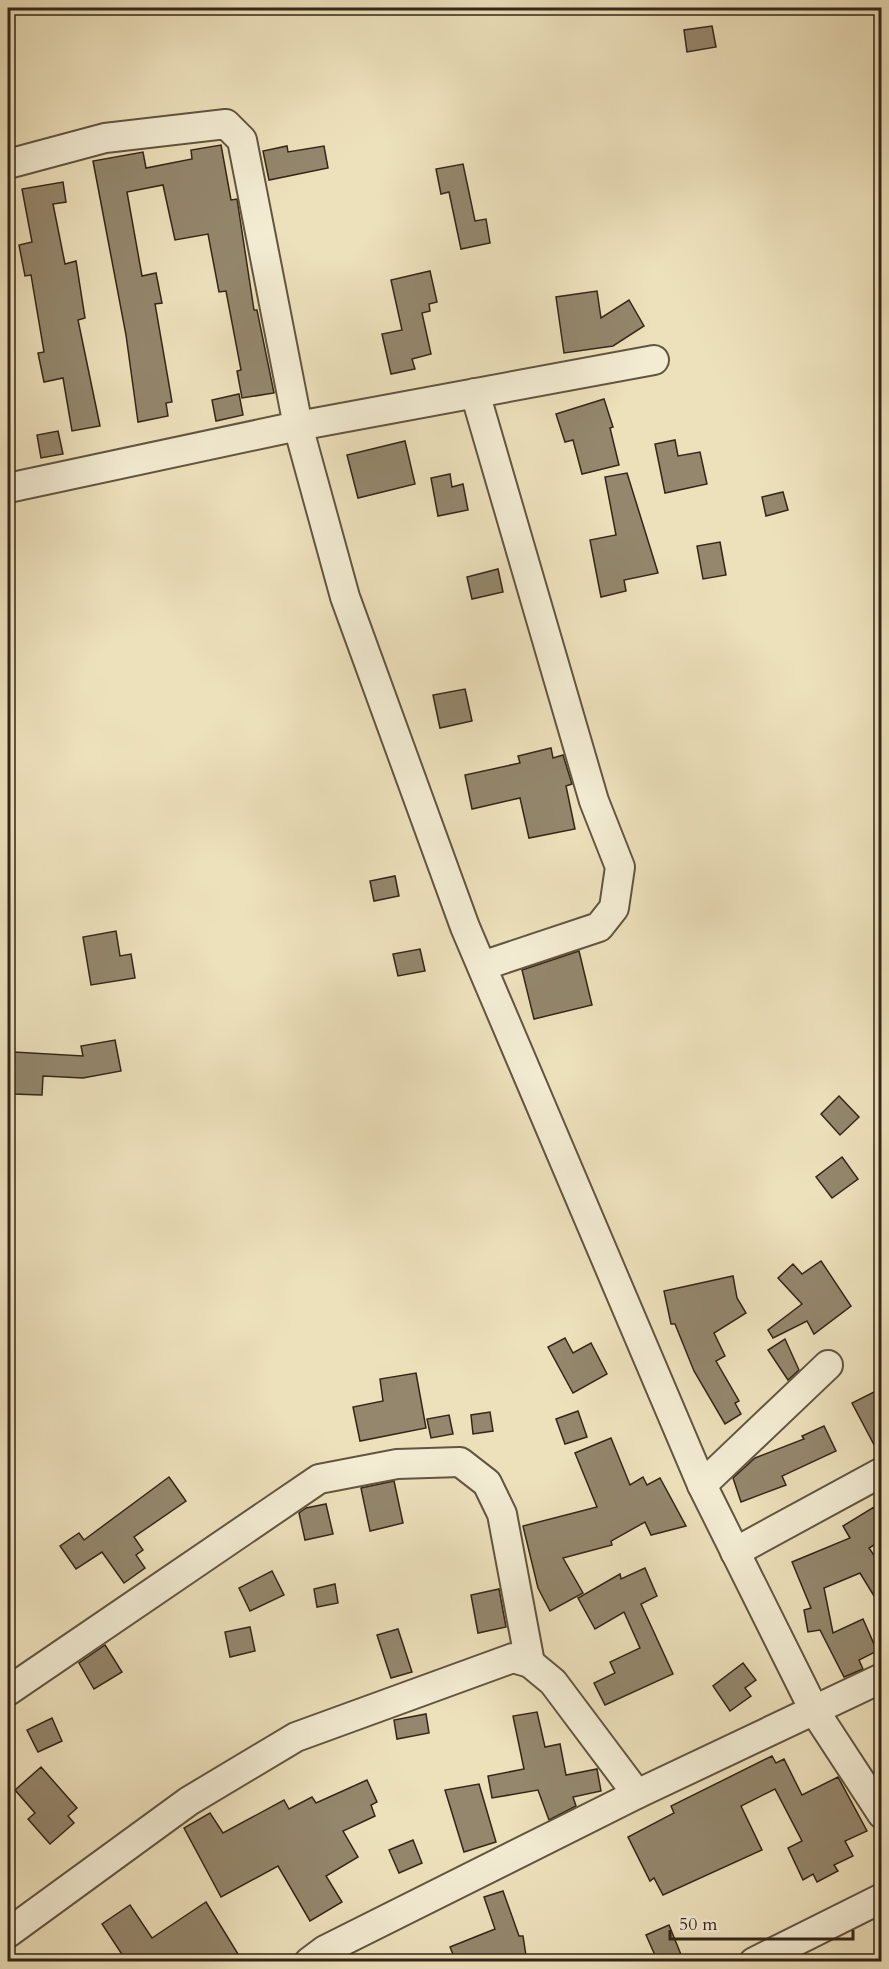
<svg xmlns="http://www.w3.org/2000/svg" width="889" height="1969" font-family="Cardo,serif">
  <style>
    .building { fill: #94876d; stroke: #342617; stroke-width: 1.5 }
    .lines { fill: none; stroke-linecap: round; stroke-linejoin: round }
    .minor-casing { stroke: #625540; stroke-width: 32 }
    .minor { stroke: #f3ecd3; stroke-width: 28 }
  </style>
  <rect width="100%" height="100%" fill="#ede1bc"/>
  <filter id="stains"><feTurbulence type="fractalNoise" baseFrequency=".00333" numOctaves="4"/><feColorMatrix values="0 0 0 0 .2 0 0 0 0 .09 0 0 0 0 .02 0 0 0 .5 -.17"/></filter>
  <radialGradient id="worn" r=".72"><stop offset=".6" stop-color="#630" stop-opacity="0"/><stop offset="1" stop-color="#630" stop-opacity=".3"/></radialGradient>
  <g class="building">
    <path d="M 712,26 L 716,47 L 687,52 L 684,30 Z"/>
    <path d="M 221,145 L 231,200 L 237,199 L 254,310 L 257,310 L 274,393 L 242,398 L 237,371 L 241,370 L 226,291 L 219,292 L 208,234 L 175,240 L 163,185 L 127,192 L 142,276 L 156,273 L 162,303 L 155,304 L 172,402 L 166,403 L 168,416 L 138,422 L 126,335 L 93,161 L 143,152 L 146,168 L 192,159 L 191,150 Z"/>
    <path d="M 287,146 L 288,152 L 324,146 L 328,168 L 269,180 L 263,151 Z"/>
    <path d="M 463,164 L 475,221 L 486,219 L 490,243 L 461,249 L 449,192 L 441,194 L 436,169 Z"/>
    <path d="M 63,182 L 66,202 L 53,204 L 65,264 L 76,261 L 85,318 L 78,320 L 100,426 L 72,431 L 63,378 L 44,382 L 38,353 L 44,352 L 31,275 L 25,276 L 19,245 L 32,242 L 22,189 Z"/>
    <path d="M 430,271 L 437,302 L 429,304 L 430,311 L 422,313 L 431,354 L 412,359 L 415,369 L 391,374 L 382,334 L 402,330 L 391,280 Z"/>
    <path d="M 597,291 L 601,318 L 629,300 L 644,326 L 613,346 L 564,353 L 556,297 Z"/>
    <path d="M 239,394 L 243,415 L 216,421 L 212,400 Z"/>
    <path d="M 604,399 L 613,427 L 610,428 L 619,465 L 582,474 L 573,440 L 565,442 L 556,414 Z"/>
    <path d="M 58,431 L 63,454 L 41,458 L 37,435 Z"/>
    <path d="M 675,440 L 678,456 L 700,452 L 707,484 L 665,493 L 655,444 Z"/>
    <path d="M 405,441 L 415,484 L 358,498 L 347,455 Z"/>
    <path d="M 627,473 L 658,573 L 624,580 L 626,591 L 601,597 L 590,540 L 616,535 L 605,477 Z"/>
    <path d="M 450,474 L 452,487 L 463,484 L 468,510 L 438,516 L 431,478 Z"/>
    <path d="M 783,492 L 788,510 L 766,516 L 762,497 Z"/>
    <path d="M 720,542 L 726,575 L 703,579 L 697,546 Z"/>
    <path d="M 498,569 L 503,592 L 472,599 L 467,577 Z"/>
    <path d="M 465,689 L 472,721 L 440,728 L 433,695 Z"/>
    <path d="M 551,748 L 553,758 L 563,755 L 572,784 L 566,786 L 575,829 L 529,838 L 520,798 L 472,809 L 465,775 L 520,763 L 518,756 Z"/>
    <path d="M 395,876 L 399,896 L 374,901 L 370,881 Z"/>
    <path d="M 116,931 L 120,956 L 131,954 L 135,978 L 91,985 L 83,937 Z"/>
    <path d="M 420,949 L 425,971 L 398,976 L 393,954 Z"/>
    <path d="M 579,951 L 592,1005 L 534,1019 L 522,970 Z"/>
    <path d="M 115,1040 L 121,1071 L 83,1078 L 43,1076 L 42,1095 L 12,1094 L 14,1052 L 83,1056 L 81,1046 Z"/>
    <path d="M 839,1096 L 859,1117 L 840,1135 L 821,1114 Z"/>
    <path d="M 842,1157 L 858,1179 L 832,1198 L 816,1177 Z"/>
    <path d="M 821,1261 L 851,1306 L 814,1334 L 807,1321 L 773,1338 L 768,1330 L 802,1304 L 778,1278 L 793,1264 L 802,1274 Z"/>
    <path d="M 733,1276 L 737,1298 L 746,1313 L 714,1333 L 725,1356 L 716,1361 L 739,1401 L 735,1403 L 741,1414 L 725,1424 L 694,1371 L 675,1324 L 671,1324 L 664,1291 Z"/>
    <path d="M 565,1338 L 573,1353 L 591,1343 L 607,1374 L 573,1393 L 548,1347 Z"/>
    <path d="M 785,1339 L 799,1370 L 788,1380 L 768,1350 Z"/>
    <path d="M 416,1373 L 426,1428 L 360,1441 L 353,1407 L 383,1401 L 380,1379 Z"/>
    <path d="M 882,1388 L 882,1456 L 880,1456 L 852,1403 Z"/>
    <path d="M 578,1411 L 587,1437 L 565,1444 L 556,1419 Z"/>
    <path d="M 490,1412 L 493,1431 L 473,1434 L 471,1415 Z"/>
    <path d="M 449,1415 L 453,1434 L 431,1438 L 427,1419 Z"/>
    <path d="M 824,1426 L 836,1451 L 782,1476 L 786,1485 L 741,1502 L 733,1478 L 755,1458 L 804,1439 L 802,1436 Z"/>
    <path d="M 611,1438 L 630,1485 L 643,1477 L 647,1485 L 660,1478 L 686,1526 L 651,1535 L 645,1522 L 611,1541 L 612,1545 L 563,1558 L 583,1593 L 550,1611 L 538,1588 L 523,1526 L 597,1507 L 575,1453 Z"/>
    <path d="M 169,1477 L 186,1501 L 134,1537 L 143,1550 L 136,1555 L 145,1568 L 124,1583 L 102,1552 L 76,1569 L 60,1546 L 79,1533 L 84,1540 Z"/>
    <path d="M 394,1481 L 403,1523 L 370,1531 L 361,1488 Z"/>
    <path d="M 326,1504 L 333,1534 L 305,1540 L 299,1513 L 306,1508 Z"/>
    <path d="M 874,1507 L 882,1520 L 882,1540 L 869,1548 L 882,1567 L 882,1609 L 860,1573 L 824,1588 L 833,1633 L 863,1619 L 877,1651 L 859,1660 L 863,1669 L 844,1677 L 820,1630 L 808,1632 L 804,1610 L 811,1608 L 792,1562 L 850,1538 L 843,1526 Z"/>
    <path d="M 645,1568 L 657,1596 L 641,1604 L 673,1674 L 605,1705 L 594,1683 L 615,1673 L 610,1662 L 640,1648 L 624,1612 L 595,1629 L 578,1598 L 620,1574 L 621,1579 Z"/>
    <path d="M 272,1571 L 284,1595 L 250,1611 L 239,1588 Z"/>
    <path d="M 335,1584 L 338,1603 L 317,1607 L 314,1589 Z"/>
    <path d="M 499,1589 L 506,1627 L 478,1633 L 471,1595 Z"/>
    <path d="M 250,1627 L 255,1651 L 230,1657 L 225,1632 Z"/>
    <path d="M 398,1629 L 412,1672 L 391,1678 L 377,1635 Z"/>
    <path d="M 105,1645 L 122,1672 L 94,1689 L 79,1663 Z"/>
    <path d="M 743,1663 L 756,1680 L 745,1688 L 751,1696 L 730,1711 L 713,1686 Z"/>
    <path d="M 537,1712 L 545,1747 L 560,1744 L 566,1775 L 597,1769 L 601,1791 L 573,1797 L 576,1806 L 549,1820 L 538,1790 L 492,1798 L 488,1776 L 524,1769 L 513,1716 Z"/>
    <path d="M 426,1714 L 429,1733 L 397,1739 L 394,1720 Z"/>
    <path d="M 52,1718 L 62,1741 L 38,1752 L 27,1730 Z"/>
    <path d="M 772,1756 L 776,1763 L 784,1759 L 802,1795 L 838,1777 L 867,1831 L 845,1841 L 853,1856 L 834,1865 L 838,1871 L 817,1882 L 813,1874 L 803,1880 L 788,1848 L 802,1841 L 775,1789 L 741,1806 L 762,1850 L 663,1895 L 654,1878 L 650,1881 L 628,1837 L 674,1813 L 671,1806 Z"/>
    <path d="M 41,1767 L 77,1808 L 68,1816 L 74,1823 L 50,1844 L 28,1819 L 35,1813 L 15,1790 Z"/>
    <path d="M 367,1780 L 377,1802 L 371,1805 L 375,1816 L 343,1831 L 358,1857 L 326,1876 L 342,1902 L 310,1921 L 278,1866 L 221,1897 L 184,1828 L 210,1813 L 223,1833 L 284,1800 L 289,1809 L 312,1797 L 316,1803 Z"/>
    <path d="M 479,1784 L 496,1842 L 464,1852 L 445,1790 Z"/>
    <path d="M 413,1840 L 422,1863 L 399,1873 L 389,1850 Z"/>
    <path d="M 503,1891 L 519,1936 L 523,1936 L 527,1962 L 456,1962 L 450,1947 L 495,1929 L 484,1897 Z"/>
    <path d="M 206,1902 L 238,1954 L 226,1962 L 127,1962 L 102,1924 L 130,1905 L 152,1938 Z"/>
    <path d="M 669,1925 L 684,1962 L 658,1962 L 646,1935 Z"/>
  </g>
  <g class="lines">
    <defs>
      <g id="minor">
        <path d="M 8,164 L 105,138 L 226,124 L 242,140 L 298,426 L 8,488"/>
        <path d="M 654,360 L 298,426 L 345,597 L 465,927 L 702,1485 L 814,1710 L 882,1814"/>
        <path d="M 475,393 L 594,801 L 620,867 L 614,908 L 599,927 L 482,966"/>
        <path d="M 702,1485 L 828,1365"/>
        <path d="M 735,1552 L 882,1472"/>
        <path d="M 8,1691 L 319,1479 L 397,1464 L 460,1462 L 487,1483 L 502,1514 L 530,1663"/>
        <path d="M 8,1933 L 189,1801 L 296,1737 L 513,1658 L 530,1663 L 553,1682 L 637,1794"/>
        <path d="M 309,1962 L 325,1950 L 637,1794 L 882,1678"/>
        <path d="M 754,1962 L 882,1898"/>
      </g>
    </defs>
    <use href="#minor" class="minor-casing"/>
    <use href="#minor" class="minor"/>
  </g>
  <rect width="889" height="1969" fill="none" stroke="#ede1bc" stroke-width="30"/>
  <rect x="9" y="9" width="871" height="1951" fill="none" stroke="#342617" stroke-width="3"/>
  <rect x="15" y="15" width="859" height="1939" fill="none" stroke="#342617" stroke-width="1.5"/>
  <path d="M670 1930v9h183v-9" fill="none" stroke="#342617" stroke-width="3"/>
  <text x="679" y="1930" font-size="18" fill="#342617" stroke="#f3ecd3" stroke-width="4.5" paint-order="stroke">50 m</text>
  <rect width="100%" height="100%" filter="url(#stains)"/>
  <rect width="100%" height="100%" fill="url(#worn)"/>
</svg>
